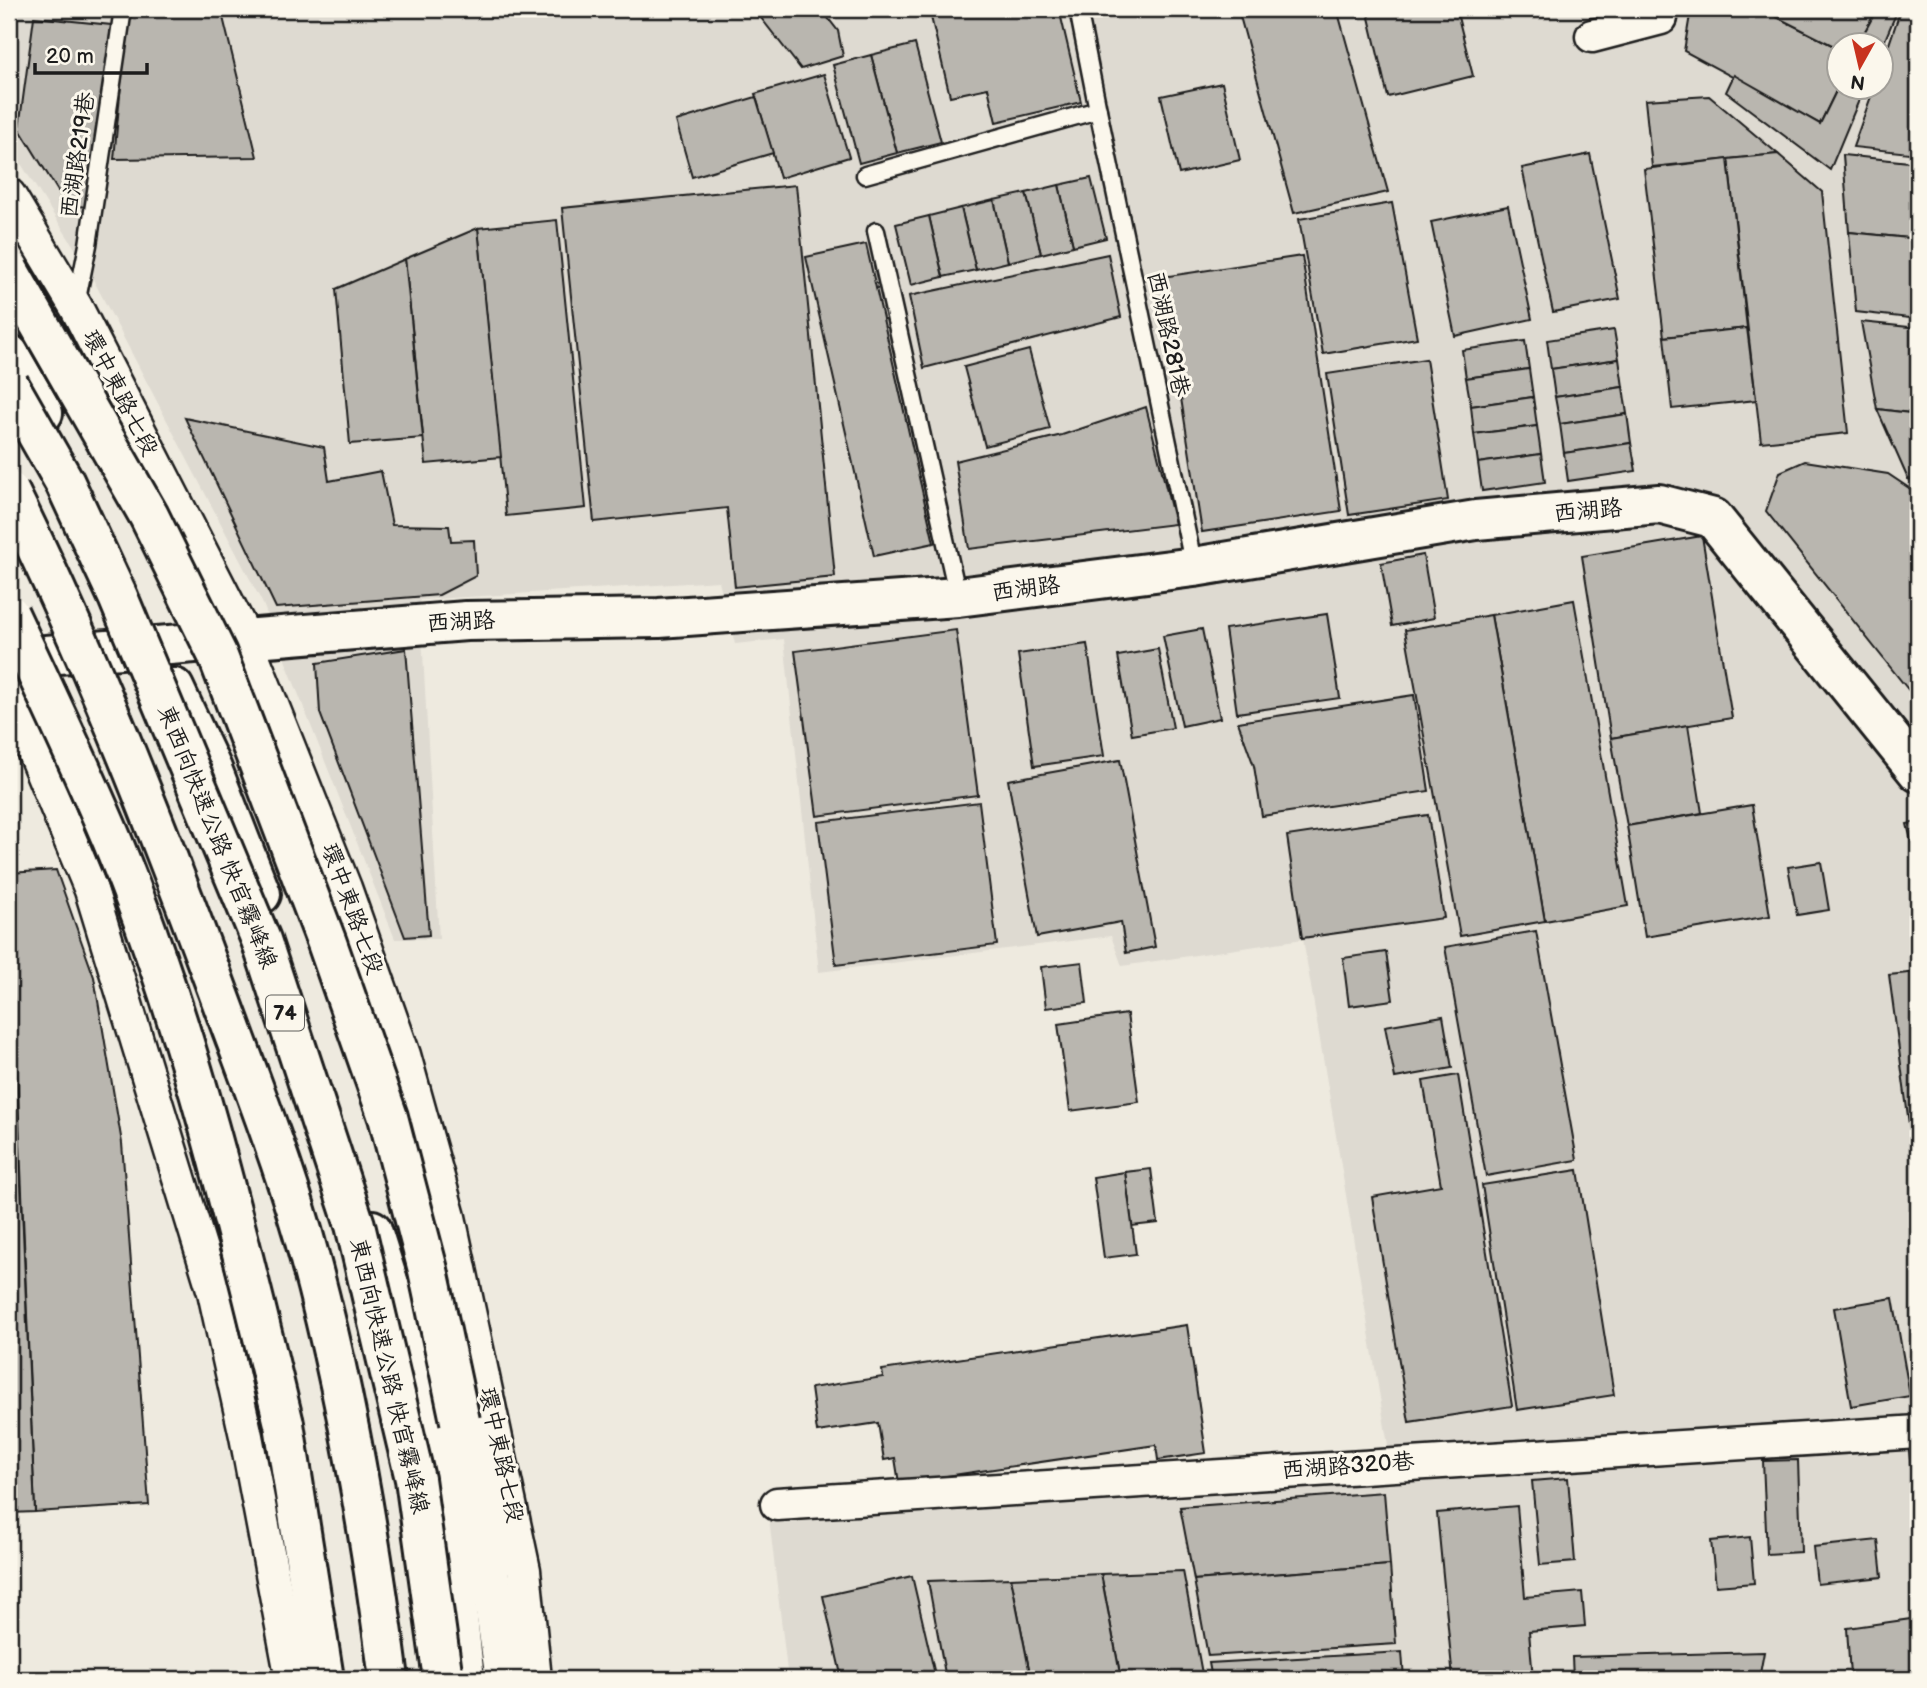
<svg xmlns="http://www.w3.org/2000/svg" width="1927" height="1688" font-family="'Balsamiq Sans','LXGW WenKai TC',sans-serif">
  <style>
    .built { fill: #dedad1; fill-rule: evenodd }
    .building { fill: #b9b6af; stroke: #1c1c1c; stroke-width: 2 }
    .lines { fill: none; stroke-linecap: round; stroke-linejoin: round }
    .service-casing { stroke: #1c1c1c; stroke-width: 21 }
    .minor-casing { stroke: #1c1c1c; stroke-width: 37 }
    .tertiary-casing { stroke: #1c1c1c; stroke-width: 44 }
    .trunk-casing { stroke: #1c1c1c; stroke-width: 44 }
    .service { stroke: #fbf7ec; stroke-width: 16 }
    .minor { stroke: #fbf7ec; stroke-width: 32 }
    .tertiary { stroke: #fbf7ec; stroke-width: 38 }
    .trunk { stroke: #fbf7ec; stroke-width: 38 }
    .trunk-bridge-casing { stroke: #1c1c1c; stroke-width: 44; stroke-linecap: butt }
    .trunk-bridge { stroke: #fbf7ec; stroke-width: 38 }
    .labels { text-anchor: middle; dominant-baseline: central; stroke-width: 6; stroke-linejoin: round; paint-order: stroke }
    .shield { fill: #fbf7ec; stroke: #5f5e5a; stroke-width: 2 }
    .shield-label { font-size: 21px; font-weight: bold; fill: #1c1c1c }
    .street-label { font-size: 23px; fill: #1c1c1c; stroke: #fbf7ec }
  </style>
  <rect width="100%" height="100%" fill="#eeeadf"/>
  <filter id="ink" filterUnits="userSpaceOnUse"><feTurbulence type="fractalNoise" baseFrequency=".0143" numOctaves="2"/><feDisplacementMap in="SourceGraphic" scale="14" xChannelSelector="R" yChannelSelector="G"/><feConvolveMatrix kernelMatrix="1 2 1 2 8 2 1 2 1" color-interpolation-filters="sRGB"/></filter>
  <g filter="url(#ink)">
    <path class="built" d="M 9,9 L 1918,9 L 1918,1679 L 788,1679 L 769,1518 L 1394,1481 L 1303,939 L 1122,966 L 1111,936 L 819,972 L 784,639 L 735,644 L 719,581 L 420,600 L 439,939 L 395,939 L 263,604 L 85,264 L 9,145 ZM 1840,46 L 1882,46 L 1882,88 L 1840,88 Z"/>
    <g class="building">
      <path d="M 128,9 L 221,9 L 257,157 L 114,159 Z"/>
      <path d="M 754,9 L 821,9 L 838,31 L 843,56 L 801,69 Z"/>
      <path d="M 966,9 L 1059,9 L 1081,102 L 996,122 L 988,88 L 950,96 L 931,17 Z"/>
      <path d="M 1238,9 L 1337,9 L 1388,192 L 1294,213 Z"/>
      <path d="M 1367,9 L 1456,9 L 1473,76 L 1388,97 Z"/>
      <path d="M 1691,9 L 1761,9 L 1840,49 L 1840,83 L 1820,124 L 1684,51 Z"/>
      <path d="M 1761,9 L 1877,9 L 1857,46 L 1840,46 L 1840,49 Z"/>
      <path d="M 1877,9 L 1898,9 L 1882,47 L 1857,46 Z"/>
      <path d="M 1901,9 L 1918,9 L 1918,154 L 1853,147 L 1874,88 L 1882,88 L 1882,65 Z"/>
      <path d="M 34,17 L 111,25 L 92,208 L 66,204 L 19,128 Z"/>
      <path d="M 915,44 L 941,142 L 897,153 L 871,55 Z"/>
      <path d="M 871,55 L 897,153 L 859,163 L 833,65 Z"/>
      <path d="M 824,74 L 849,157 L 780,178 L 755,94 Z"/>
      <path d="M 1734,75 L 1820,124 L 1840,83 L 1840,88 L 1864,88 L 1830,170 L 1726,92 Z"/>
      <path d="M 1222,83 L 1240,160 L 1179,174 L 1161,96 Z"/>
      <path d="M 1709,96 L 1778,154 L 1652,167 L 1645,100 Z"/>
      <path d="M 756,97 L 773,153 L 692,177 L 676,121 Z"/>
      <path d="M 1590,154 L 1620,299 L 1553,312 L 1522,168 Z"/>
      <path d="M 1778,154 L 1822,192 L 1848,433 L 1761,442 L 1728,159 Z"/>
      <path d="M 1843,155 L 1918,163 L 1918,239 L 1849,232 Z"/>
      <path d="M 1728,159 L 1747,328 L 1664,337 L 1644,169 Z"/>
      <path d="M 1091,178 L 1106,238 L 1073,246 L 1059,185 Z"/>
      <path d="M 796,185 L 835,577 L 735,587 L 727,508 L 594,522 L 562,208 Z"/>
      <path d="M 1059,185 L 1073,246 L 1041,254 L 1026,193 Z"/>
      <path d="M 1026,193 L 1041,254 L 1008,262 L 994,200 Z"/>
      <path d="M 994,200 L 1008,262 L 976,270 L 961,208 Z"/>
      <path d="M 1392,203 L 1417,338 L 1323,354 L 1299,219 Z"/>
      <path d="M 1508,206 L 1532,319 L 1455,336 L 1431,222 Z"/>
      <path d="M 961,208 L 976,270 L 943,277 L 929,216 Z"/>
      <path d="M 929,216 L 943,277 L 911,285 L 896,224 Z"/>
      <path d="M 557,220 L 586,508 L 506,516 L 478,228 Z"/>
      <path d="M 478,228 L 501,457 L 426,464 L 405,259 Z"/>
      <path d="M 1849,232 L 1918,239 L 1918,319 L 1856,312 Z"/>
      <path d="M 866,244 L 934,543 L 874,556 L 806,257 Z"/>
      <path d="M 1108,254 L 1121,317 L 924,368 L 909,296 Z"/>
      <path d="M 1302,256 L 1341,511 L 1202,532 L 1162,277 Z"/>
      <path d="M 405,259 L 423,438 L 350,444 L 336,289 Z"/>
      <path d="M 1861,322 L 1918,328 L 1918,414 L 1877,409 Z"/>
      <path d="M 1747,328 L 1756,400 L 1672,409 L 1664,337 Z"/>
      <path d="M 1614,330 L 1619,359 L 1551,369 L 1547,340 Z"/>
      <path d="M 1525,341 L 1529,369 L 1466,378 L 1462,350 Z"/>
      <path d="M 1029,350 L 1050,429 L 985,446 L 964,367 Z"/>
      <path d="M 1426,359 L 1448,500 L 1349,515 L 1327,374 Z"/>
      <path d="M 1619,359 L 1623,387 L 1555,397 L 1551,369 Z"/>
      <path d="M 1529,369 L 1533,397 L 1471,406 L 1466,378 Z"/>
      <path d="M 1623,387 L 1627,414 L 1560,424 L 1555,397 Z"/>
      <path d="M 1533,397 L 1537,426 L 1474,434 L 1471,406 Z"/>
      <path d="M 1146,407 L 1175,524 L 969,549 L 955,461 L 1062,435 Z"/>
      <path d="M 1877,409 L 1918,414 L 1918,481 L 1908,479 Z"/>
      <path d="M 1627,414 L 1631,443 L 1564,453 L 1560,424 Z"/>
      <path d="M 185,418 L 324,447 L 329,481 L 381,471 L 392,525 L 449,526 L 451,541 L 474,540 L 476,576 L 439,595 L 276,608 Z"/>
      <path d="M 1537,426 L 1541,454 L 1478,463 L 1474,434 Z"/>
      <path d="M 1631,443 L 1636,471 L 1568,481 L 1564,453 Z"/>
      <path d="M 1541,454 L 1545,482 L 1482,491 L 1478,463 Z"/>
      <path d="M 1805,461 L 1888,474 L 1918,494 L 1918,702 L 1766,511 L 1780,472 Z"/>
      <path d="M 1702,536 L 1732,718 L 1611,738 L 1582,556 Z"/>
      <path d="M 1423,555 L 1434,618 L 1392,626 L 1381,563 Z"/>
      <path d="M 1574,600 L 1628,906 L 1545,921 L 1491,615 Z"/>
      <path d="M 1327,614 L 1340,698 L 1237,713 L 1225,629 Z"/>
      <path d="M 1491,615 L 1545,921 L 1460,936 L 1405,630 Z"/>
      <path d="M 1202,629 L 1220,718 L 1182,726 L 1163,636 Z"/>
      <path d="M 956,630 L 978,795 L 817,816 L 795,651 Z"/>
      <path d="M 1087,644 L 1104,756 L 1034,766 L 1018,654 Z"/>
      <path d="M 406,649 L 429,935 L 405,937 L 320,713 L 317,663 Z"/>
      <path d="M 1158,649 L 1173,728 L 1132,735 L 1118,656 Z"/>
      <path d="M 1414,695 L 1429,791 L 1262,816 L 1254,766 L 1238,722 Z"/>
      <path d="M 1688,725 L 1702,813 L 1627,826 L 1611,738 Z"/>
      <path d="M 1120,760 L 1155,947 L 1126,953 L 1121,922 L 1037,937 L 1008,780 Z"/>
      <path d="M 979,802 L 997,945 L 836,965 L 818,822 Z"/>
      <path d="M 1752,805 L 1770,916 L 1645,937 L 1627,826 Z"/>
      <path d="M 1428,815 L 1444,918 L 1302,938 L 1287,836 Z"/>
      <path d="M 1918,822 L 1918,868 L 1907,824 Z"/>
      <path d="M 1821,862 L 1829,910 L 1797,915 L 1788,867 Z"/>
      <path d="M 56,870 L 94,977 L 122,1143 L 149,1505 L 35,1512 L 9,873 Z"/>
      <path d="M 9,903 L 35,1512 L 9,1513 Z"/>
      <path d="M 1536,931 L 1577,1160 L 1486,1176 L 1445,947 Z"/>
      <path d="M 1386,952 L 1393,1000 L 1349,1006 L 1343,958 Z"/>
      <path d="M 1082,962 L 1087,1003 L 1046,1008 L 1041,967 Z"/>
      <path d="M 1918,972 L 1918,1191 L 1889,975 Z"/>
      <path d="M 1127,1014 L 1139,1102 L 1070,1111 L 1058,1024 Z"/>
      <path d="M 1443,1016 L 1452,1068 L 1395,1078 L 1385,1026 Z"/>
      <path d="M 1458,1075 L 1512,1406 L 1409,1422 L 1372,1197 L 1441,1185 L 1423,1081 Z"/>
      <path d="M 1151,1169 L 1158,1223 L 1132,1226 L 1125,1172 Z"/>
      <path d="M 1578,1170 L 1614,1395 L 1517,1410 L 1482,1185 Z"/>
      <path d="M 1125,1172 L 1136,1254 L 1104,1258 L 1093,1177 Z"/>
      <path d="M 1893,1298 L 1910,1396 L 1851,1406 L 1834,1308 Z"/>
      <path d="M 1187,1325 L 1206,1453 L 1158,1460 L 1156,1445 L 899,1483 L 895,1458 L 884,1460 L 878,1423 L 817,1432 L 811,1388 L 883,1377 L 882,1370 Z"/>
      <path d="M 1918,1449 L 1918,1470 L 1911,1471 L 1909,1450 Z"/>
      <path d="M 1798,1460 L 1801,1552 L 1767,1554 L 1763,1461 Z"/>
      <path d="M 1568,1478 L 1575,1562 L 1540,1565 L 1532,1481 Z"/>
      <path d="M 1384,1492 L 1390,1565 L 1194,1580 L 1180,1507 Z"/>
      <path d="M 1517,1506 L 1525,1597 L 1582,1592 L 1585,1626 L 1529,1631 L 1533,1679 L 1453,1679 L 1437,1513 Z"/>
      <path d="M 1750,1537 L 1754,1583 L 1716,1586 L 1711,1541 Z"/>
      <path d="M 1878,1540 L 1882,1577 L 1817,1584 L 1813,1547 Z"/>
      <path d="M 1390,1565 L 1396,1644 L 1208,1656 L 1194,1580 Z"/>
      <path d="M 1183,1571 L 1203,1679 L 1121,1679 L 1101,1574 Z"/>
      <path d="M 1101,1574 L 1121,1679 L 1031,1679 L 1011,1578 Z"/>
      <path d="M 912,1576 L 936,1679 L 842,1679 L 823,1596 Z"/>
      <path d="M 1011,1578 L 1031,1679 L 946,1679 L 928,1581 Z"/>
      <path d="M 1918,1618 L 1918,1679 L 1854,1679 L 1850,1676 L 1847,1628 Z"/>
      <path d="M 1402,1652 L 1404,1679 L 1212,1679 L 1209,1663 Z"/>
      <path d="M 1764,1652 L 1759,1679 L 1573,1679 L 1572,1657 Z"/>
    </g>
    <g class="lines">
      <defs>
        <g id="service">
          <path d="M 1078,9 L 1098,110"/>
          <path d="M 865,175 L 1098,110 L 1194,567"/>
          <path d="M 876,231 L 958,597"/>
          <path d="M 76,304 L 88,245 L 123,9"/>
        </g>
        <g id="minor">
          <path d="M 1592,36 L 1661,18 L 1662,9"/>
          <path d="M 9,195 L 76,307 L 245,637 L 345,888 L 404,1055 L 449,1217 L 524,1570 L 535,1679"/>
          <path d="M 9,693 L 91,890 L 214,1292 L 246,1436 L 292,1679"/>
          <path d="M 777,1504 L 1918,1432"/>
        </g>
        <g id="tertiary">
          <path d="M 9,354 L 43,413"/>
          <path d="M 9,658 L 466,621 L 659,618 L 958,597 L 1194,567 L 1476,520 L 1659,504 L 1713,518 L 1918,772"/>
          <path d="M 174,688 L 212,769 L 261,894"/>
          <path d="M 372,1230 L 402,1325 L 450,1547 L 465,1679"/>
        </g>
        <g id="trunk">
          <path d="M 460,1421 L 483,1529 L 505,1679"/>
          <path d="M 284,1424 L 324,1679"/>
        </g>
      </defs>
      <use href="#service" class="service-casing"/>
      <use href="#minor" class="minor-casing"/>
      <use href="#tertiary" class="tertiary-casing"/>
      <use href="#trunk" class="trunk-casing"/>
      <use href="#service" class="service"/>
      <use href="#minor" class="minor"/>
      <use href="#tertiary" class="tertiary"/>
      <use href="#trunk" class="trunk"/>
      <defs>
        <g id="trunk-bridge">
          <path d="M 9,271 L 149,516 L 217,654 L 327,943 L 388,1117 L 428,1270 L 460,1421"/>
          <path d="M 9,385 L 65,483 L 118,597 L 261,940 L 355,1225 L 415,1479 L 443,1679"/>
          <path d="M 9,491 C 87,649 152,813 213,978 C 244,1063 278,1148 303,1234 C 344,1379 370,1530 389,1679"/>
          <path d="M 9,614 C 44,689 80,764 112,840 C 189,1027 237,1228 284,1424"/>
        </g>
      </defs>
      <use href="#trunk-bridge" class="trunk-bridge-casing"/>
      <use href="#trunk-bridge" class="trunk-bridge"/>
    </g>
  </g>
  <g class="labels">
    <rect class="shield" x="266" y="995.5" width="38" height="35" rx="5"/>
    <g class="shield-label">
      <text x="285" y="1013">74</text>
    </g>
    <g class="street-label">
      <text transform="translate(78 155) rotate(-82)">西湖路219巷</text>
      <text transform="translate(1168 334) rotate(78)">西湖路281巷</text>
      <text transform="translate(120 393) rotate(63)">環中東路七段</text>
      <text transform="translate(1588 511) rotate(-5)">西湖路</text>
      <text transform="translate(1026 589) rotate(-7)">西湖路</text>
      <text transform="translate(461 622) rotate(-3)">西湖路</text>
      <text transform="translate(217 837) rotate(68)">東西向快速公路 快官霧峰線</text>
      <text transform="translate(352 909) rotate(70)">環中東路七段</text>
      <text transform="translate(389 1376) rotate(77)">東西向快速公路 快官霧峰線</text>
      <text transform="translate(501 1455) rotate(78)">環中東路七段</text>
      <text transform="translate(1348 1466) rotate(-4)">西湖路320巷</text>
    </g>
  </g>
  <rect width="1927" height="1688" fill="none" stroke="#fbf7ec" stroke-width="35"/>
  <rect x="18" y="18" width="1892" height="1653" fill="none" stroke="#1c1c1c" stroke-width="2.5" filter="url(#ink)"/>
  <g transform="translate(1860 66) rotate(188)"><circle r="33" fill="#fbf7ec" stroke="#a29f99" stroke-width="2"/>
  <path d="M0-5L12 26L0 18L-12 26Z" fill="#c8321e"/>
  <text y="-10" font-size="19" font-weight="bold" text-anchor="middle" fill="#1c1c1c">N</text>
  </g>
  <path d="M35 63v10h112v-10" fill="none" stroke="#1c1c1c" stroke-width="3.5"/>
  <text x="46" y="63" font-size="21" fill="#1c1c1c" stroke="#fbf7ec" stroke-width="5" paint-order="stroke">20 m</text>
</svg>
